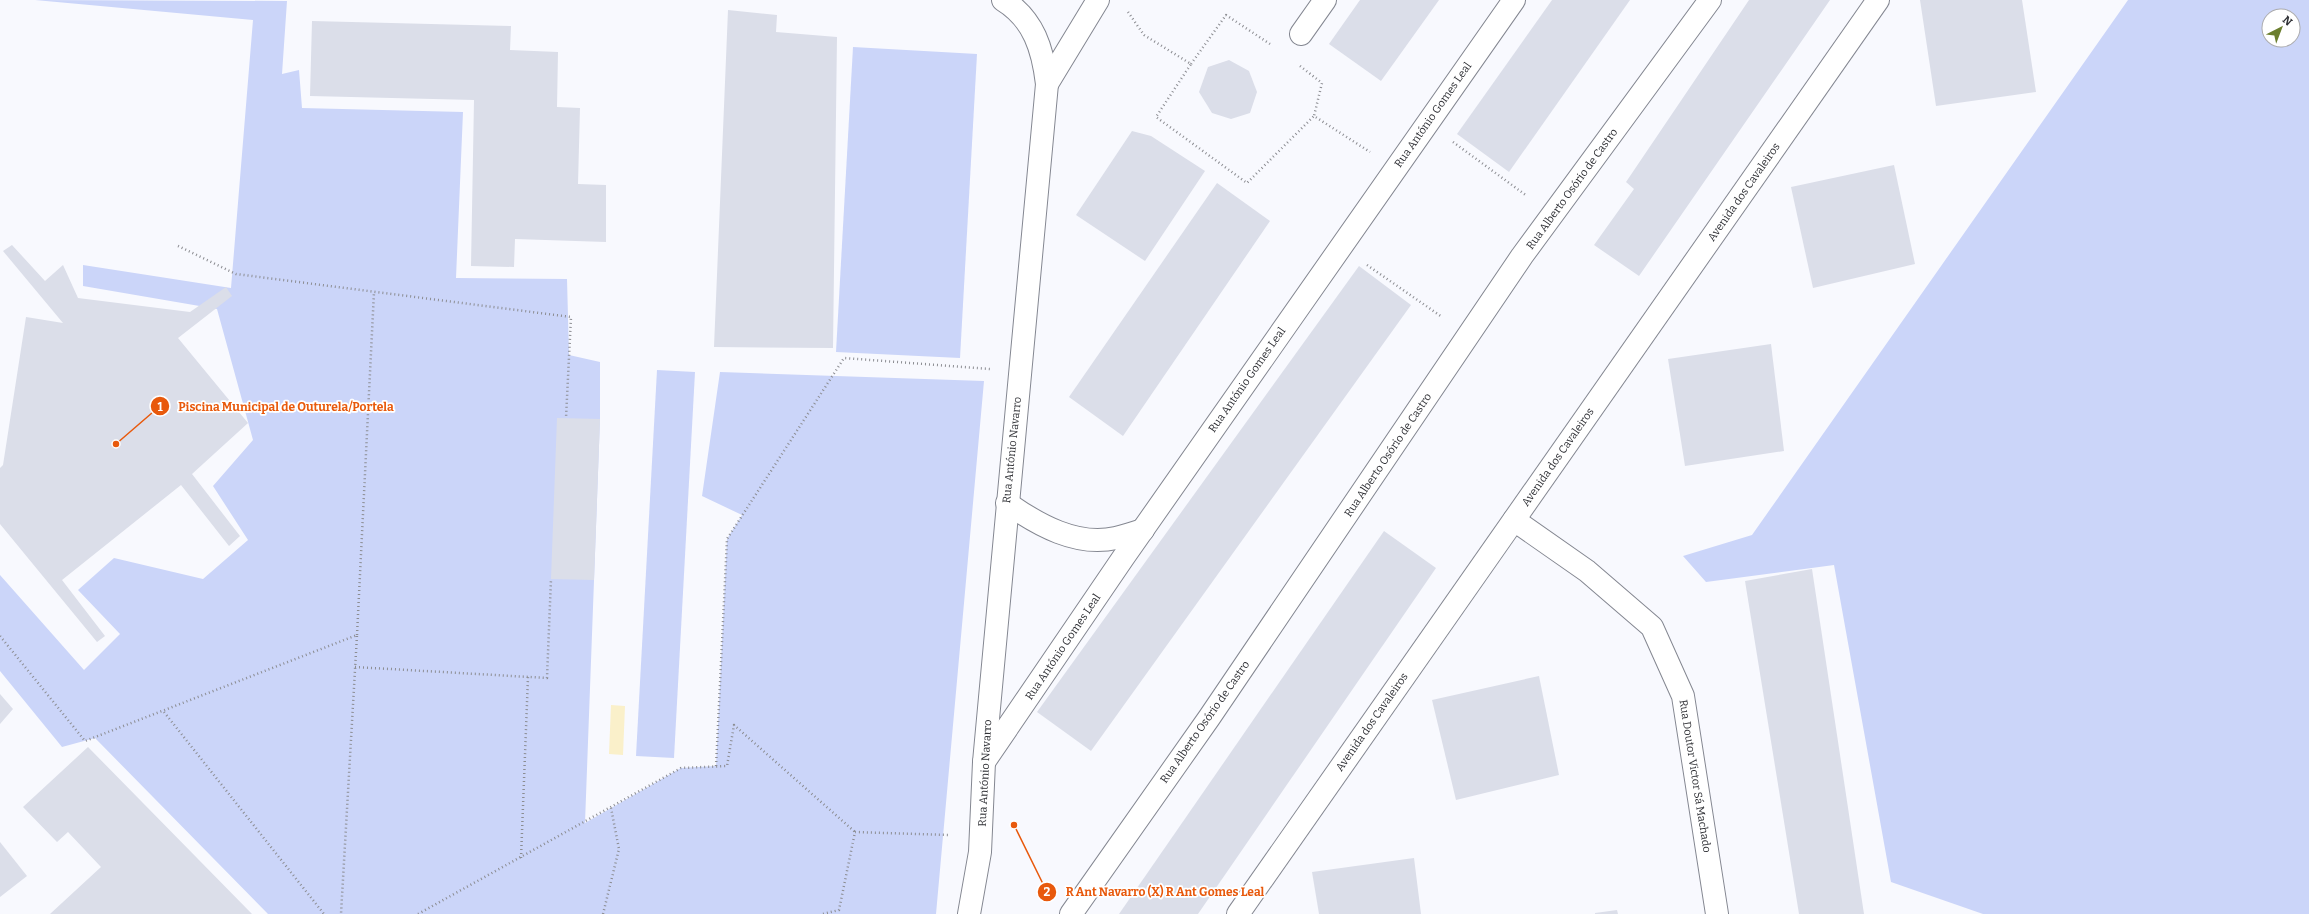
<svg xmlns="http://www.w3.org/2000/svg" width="2309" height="914" font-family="Bitter,serif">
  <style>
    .green { fill: #cbd5f9; fill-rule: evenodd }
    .sand { fill: #faf0ca }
    .building { fill: #dbdee9 }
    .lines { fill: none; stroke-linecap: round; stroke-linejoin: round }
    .minor-casing { stroke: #848791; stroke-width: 24 }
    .tertiary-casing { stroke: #848791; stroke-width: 24 }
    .path { stroke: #8c8d92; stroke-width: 2.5; stroke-dasharray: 1 3; stroke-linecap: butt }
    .minor { stroke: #fff; stroke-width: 22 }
    .tertiary { stroke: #fff; stroke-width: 22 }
    .labels { text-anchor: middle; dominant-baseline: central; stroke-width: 3.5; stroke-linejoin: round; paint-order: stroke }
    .street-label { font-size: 11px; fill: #2f3035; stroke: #fff }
    .leader { fill: none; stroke: #e8590c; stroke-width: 1.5 }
    .callout-dot { fill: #e8590c; stroke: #fff; stroke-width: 1.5 }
    .mark-label { font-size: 12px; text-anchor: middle; font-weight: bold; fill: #fff }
    .callout-label { font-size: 12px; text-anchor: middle; font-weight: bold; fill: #e8590c; stroke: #fff; stroke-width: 3.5; stroke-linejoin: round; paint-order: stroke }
  </style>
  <rect width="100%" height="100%" fill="#f8f9fe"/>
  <g class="green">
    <path d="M 35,0 L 287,1 L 282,74 L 299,70 L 302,108 L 463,112 L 456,278 L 567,279 L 569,355 L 600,362 L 600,419 L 585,823 L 681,768 L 716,766 L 727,539 L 742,515 L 702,496 L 720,372 L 984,381 L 936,914 L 268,914 L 95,738 L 62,747 L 0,671 L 0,575 L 84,670 L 120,634 L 78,590 L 114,558 L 203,579 L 248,540 L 213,486 L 253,440 L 217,309 L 83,286 L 83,265 L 231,288 L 253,20 Z"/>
    <path d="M 2128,0 L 2309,0 L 2309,914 L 1983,914 L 1891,882 L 1834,565 L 1706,582 L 1683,556 L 1752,535 ZM 2269,16 L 2293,16 L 2293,40 L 2269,40 Z"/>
    <path d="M 853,47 L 977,54 L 960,358 L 836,352 Z"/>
    <path d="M 657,370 L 695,372 L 674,758 L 636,756 Z"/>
  </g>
  <path class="sand" d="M 611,705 L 625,706 L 623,755 L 609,754 Z"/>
  <g class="building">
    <path d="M 1360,0 L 1439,0 L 1381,81 L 1329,44 Z"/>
    <path d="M 1552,0 L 1630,0 L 1509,172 L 1457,134 Z"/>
    <path d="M 1749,0 L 1830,0 L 1639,276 L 1594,245 L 1634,189 L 1626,182 Z"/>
    <path d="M 1920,0 L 2022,0 L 2036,92 L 1936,106 Z"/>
    <path d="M 728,10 L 777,15 L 776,32 L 837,37 L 833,348 L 714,347 Z"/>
    <path d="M 312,21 L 511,26 L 510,50 L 558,52 L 557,107 L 580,108 L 578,184 L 606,185 L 606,242 L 515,239 L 514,267 L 471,266 L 474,100 L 310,96 Z"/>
    <path d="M 1229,60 L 1249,71 L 1257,92 L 1250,113 L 1231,119 L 1212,113 L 1199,92 L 1208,67 Z"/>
    <path d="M 1132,131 L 1151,136 L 1205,171 L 1145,261 L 1076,215 Z"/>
    <path d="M 1894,165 L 1915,264 L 1813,288 L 1791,187 Z"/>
    <path d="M 1217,183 L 1270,221 L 1123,436 L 1069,397 Z"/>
    <path d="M 12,245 L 45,281 L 63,265 L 78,298 L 190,312 L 226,287 L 232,296 L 178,338 L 248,423 L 192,474 L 240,536 L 229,546 L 181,485 L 62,580 L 105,636 L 97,642 L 0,524 L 0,468 L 3,465 L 26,317 L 63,323 L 3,251 Z"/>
    <path d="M 1359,266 L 1411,305 L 1091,751 L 1037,712 Z"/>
    <path d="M 1771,344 L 1784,451 L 1685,466 L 1668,359 Z"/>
    <path d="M 557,418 L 600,419 L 594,580 L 551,579 Z"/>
    <path d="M 1384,531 L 1436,568 L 1198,914 L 1119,914 Z"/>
    <path d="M 1812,569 L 1864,914 L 1799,914 L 1745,581 Z"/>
    <path d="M 1539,676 L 1559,775 L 1456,800 L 1432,700 Z"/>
    <path d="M 0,694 L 13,709 L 0,724 Z"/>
    <path d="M 88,747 L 252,914 L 50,914 L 101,867 L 68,832 L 57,842 L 23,807 Z"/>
    <path d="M 0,842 L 27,876 L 0,897 Z"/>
    <path d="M 1414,858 L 1421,914 L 1319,914 L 1312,872 Z"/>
    <path d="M 1617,910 L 1618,914 L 1595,914 L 1595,913 Z"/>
  </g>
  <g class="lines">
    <defs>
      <g id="minor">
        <path d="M 1301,34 L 1325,0"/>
        <path d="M 1047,84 L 1098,0"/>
        <path d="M 1007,503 C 1038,525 1077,547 1116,538 C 1125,536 1134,533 1143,530"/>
        <path d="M 1514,520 L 1587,571 L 1652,627 L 1683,696 L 1717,914"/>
        <path d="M 984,762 L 1123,558 L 1514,0"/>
        <path d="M 1071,914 L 1209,718 L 1522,256 L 1710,0"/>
      </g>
      <g id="tertiary">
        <path d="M 969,914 L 980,852 L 984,762 L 1047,84 C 1043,50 1034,19 1003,0"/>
        <path d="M 1238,914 L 1878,0"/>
      </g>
    </defs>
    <use href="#minor" class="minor-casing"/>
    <use href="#tertiary" class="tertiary-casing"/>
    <g class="path">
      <path d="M 1128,12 L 1144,35 L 1191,64 L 1156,117 L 1247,183 L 1314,116"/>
      <path d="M 1191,64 L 1226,15 L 1270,44"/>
      <path d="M 1300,66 L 1322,83 L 1314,116 L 1370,152"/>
      <path d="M 1453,142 L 1527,196"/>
      <path d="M 178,246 L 236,274 L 571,317 L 566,418"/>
      <path d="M 1367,265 L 1442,317"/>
      <path d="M 357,635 L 374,292"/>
      <path d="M 0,636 L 85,741 L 357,635 L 341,914"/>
      <path d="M 355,667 L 547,678 L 551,579"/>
      <path d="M 164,712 L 324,914"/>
      <path d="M 716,766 L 727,539 L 844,358 L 990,369"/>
      <path d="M 521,858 L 528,677"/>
      <path d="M 418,914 L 681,768 L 727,766 L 734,725 L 855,832"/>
      <path d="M 603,914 L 619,849 L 611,808"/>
      <path d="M 823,914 L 839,910 L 855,832 L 949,835"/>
    </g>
    <use href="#minor" class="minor"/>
    <use href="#tertiary" class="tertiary"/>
  </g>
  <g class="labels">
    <g class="street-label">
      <text transform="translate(1433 115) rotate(-55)">Rua António Gomes Leal</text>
      <text transform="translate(1572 189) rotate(-54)">Rua Alberto Osório de Castro</text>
      <text transform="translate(1744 192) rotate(-55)">Avenida dos Cavaleiros</text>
      <text transform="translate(1247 380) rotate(-55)">Rua António Gomes Leal</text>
      <text transform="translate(1012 450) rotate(-84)">Rua António Navarro</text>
      <text transform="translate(1388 455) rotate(-56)">Rua Alberto Osório de Castro</text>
      <text transform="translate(1558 457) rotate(-55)">Avenida dos Cavaleiros</text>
      <text transform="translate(1063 647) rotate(-56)">Rua António Gomes Leal</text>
      <text transform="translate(1205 722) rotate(-55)">Rua Alberto Osório de Castro</text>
      <text transform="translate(1372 722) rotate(-55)">Avenida dos Cavaleiros</text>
      <text transform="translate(985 773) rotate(-87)">Rua António Navarro</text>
      <text transform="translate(1695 776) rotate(81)">Rua Doutor Victor Sá Machado</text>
    </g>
  </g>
  <path class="leader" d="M116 444L160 406M1014 825L1047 892"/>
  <g class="callout-dot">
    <circle cx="116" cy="444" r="4"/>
    <circle cx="1014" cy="825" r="4"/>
    <circle cx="160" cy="406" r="10"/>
    <circle cx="1047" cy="892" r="10"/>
  </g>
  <g class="mark-label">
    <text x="160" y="411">1</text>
    <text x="1047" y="896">2</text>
  </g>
  <g class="callout-label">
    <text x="286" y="411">Piscina Municipal de Outurela/Portela</text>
    <text x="1165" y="896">R Ant Navarro (X) R Ant Gomes Leal</text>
  </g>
  <g transform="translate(2281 28) rotate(42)"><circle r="19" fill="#ffffff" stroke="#acacae"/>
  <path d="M0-3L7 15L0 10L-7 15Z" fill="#6b7e2e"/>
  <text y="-6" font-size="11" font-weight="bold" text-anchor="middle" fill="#2f3035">N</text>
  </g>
</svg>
